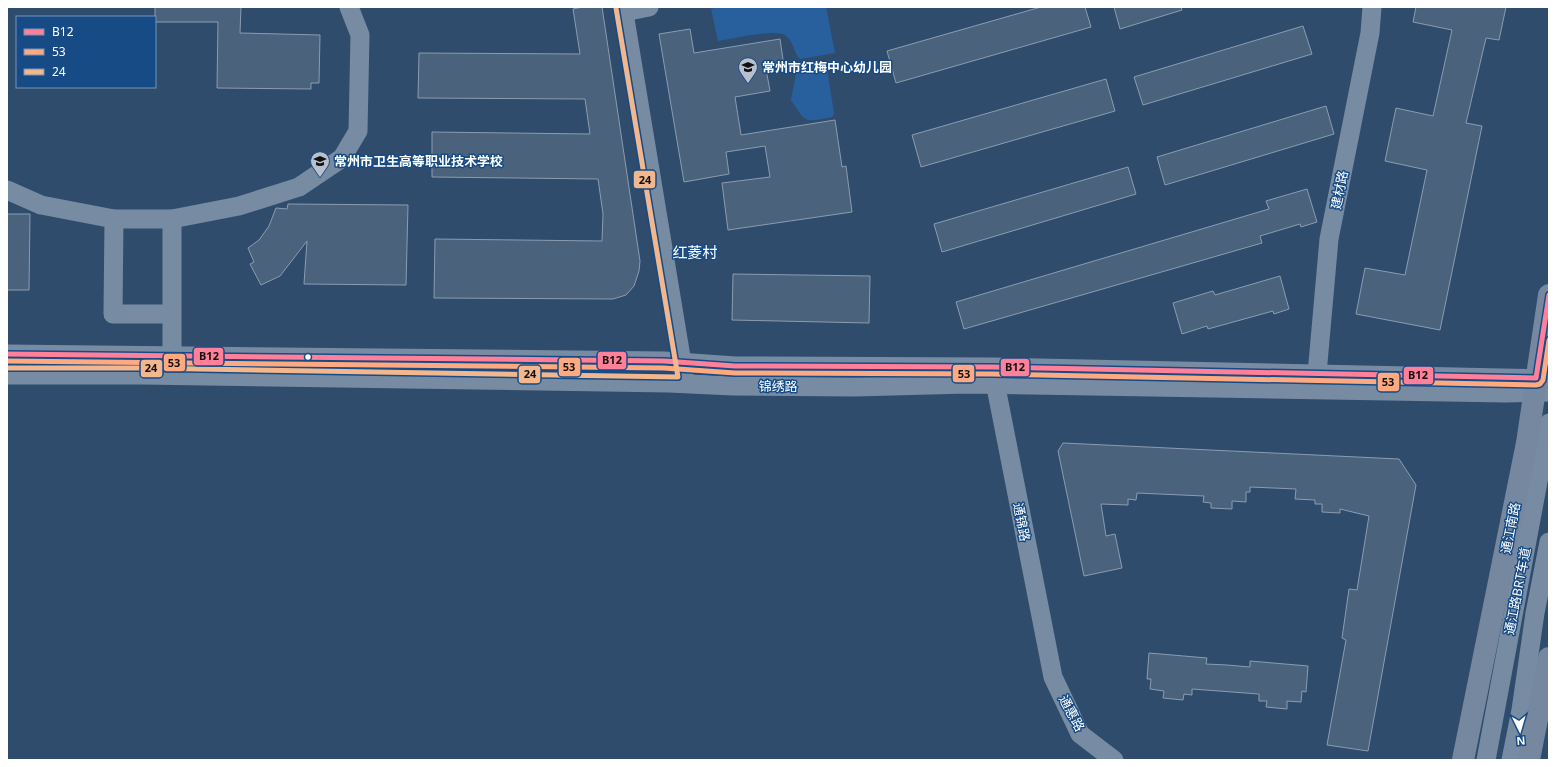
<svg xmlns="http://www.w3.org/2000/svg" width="1556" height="767" font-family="'Noto Sans','Noto Sans SC',sans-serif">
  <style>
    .park { fill: #28609d }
    .building { fill: #4a627c; stroke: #8b9cb1 }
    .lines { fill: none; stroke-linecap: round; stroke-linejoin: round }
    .minor { stroke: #778ca3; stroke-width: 19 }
    .major { stroke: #7688a0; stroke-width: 22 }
    .bus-1-casing { stroke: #174b86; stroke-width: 8 }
    .bus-2-casing { stroke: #174b86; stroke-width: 8 }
    .bus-3-casing { stroke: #174b86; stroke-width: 8 }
    .bus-1 { stroke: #ff8098; stroke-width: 5 }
    .bus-2 { stroke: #ffa980; stroke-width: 5 }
    .bus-3 { stroke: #f2b78c; stroke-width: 5 }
    .bus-dot { fill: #fff; stroke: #174b86; stroke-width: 1.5 }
    .labels { text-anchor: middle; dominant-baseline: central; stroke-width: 3; stroke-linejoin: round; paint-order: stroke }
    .poi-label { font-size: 13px; font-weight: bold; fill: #fff; stroke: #174b86; text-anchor: start }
    .street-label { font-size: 13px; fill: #fff; stroke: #174b86 }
    .quarter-label { font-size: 15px; fill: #fff; stroke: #174b86 }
    .line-badge { stroke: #174b86; stroke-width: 1.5 }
    .pale-badge-label { font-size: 11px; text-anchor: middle; font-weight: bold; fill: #111 }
  </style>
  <rect width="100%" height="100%" fill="#304c6d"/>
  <g class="park">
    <path d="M 719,7 L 826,7 L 835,53 L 800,59 C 793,53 795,43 786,36 C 776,28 731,39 718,41 L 711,9 Z"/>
    <path d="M 823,61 L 826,63 L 834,113 L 832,117 C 804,122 807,124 791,100 L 797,68 L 802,65 Z"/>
  </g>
  <g class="building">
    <path d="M 155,7 L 241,7 L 240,33 L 320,35 L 319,83 L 311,83 L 311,89 L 217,88 L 218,22 L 155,22 Z"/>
    <path d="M 583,7 L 602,7 L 640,261 L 639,271 L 634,286 L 626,295 L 613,299 L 434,298 L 435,239 L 602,241 L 603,214 L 598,179 L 432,177 L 432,132 L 590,134 L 585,99 L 418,98 L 419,53 L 580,54 L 573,9 Z"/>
    <path d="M 1041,7 L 1085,7 L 1091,27 L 896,83 L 887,51 Z"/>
    <path d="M 1114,7 L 1181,7 L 1182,10 L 1120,29 Z"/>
    <path d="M 1416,7 L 1506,7 L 1499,40 L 1486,38 L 1466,123 L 1482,126 L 1440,330 L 1356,314 L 1365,268 L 1405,275 L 1427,170 L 1385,161 L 1396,108 L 1433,116 L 1452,30 L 1413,22 Z"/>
    <path d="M 1303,26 L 1312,54 L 1143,105 L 1134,77 Z"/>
    <path d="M 690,29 L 694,53 L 780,39 L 784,66 L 766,69 L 770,91 L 735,97 L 741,135 L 835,120 L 842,167 L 846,166 L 852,212 L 728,230 L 722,183 L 770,177 L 765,146 L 726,152 L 729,174 L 684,182 L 659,34 Z"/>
    <path d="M 1106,79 L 1115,111 L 921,167 L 912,135 Z"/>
    <path d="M 1326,106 L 1334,134 L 1165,185 L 1157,157 Z"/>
    <path d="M 1128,167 L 1136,194 L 942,252 L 934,224 Z"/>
    <path d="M 1307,189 L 1317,222 L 1301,227 L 1300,224 L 1260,236 L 1262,243 L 964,329 L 956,302 L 1269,209 L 1266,201 Z"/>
    <path d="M 288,204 L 408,205 L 406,285 L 304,284 L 307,241 L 280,276 L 261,285 L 250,264 L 254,262 L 248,248 L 259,240 L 269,226 L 276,208 L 287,209 Z"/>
    <path d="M 7,214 L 30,214 L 29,290 L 7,290 Z"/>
    <path d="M 733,274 L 870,276 L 869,323 L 732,320 Z"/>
    <path d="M 1280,276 L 1289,309 L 1274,314 L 1273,311 L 1208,329 L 1207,326 L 1182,334 L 1173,303 L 1213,291 L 1215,295 Z"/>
    <path d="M 1063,443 L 1399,459 L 1416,485 L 1368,751 L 1327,745 L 1346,640 L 1342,638 L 1349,589 L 1357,590 L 1369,516 L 1340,509 L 1340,513 L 1322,512 L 1322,504 L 1315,504 L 1315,500 L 1295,499 L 1296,489 L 1250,487 L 1250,492 L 1246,492 L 1246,502 L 1232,501 L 1232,509 L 1211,508 L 1211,503 L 1203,502 L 1204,496 L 1137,493 L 1136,500 L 1128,499 L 1128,505 L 1101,504 L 1106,536 L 1115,534 L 1122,568 L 1084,576 L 1058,451 Z"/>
    <path d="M 1149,653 L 1207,658 L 1206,664 L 1227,665 L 1250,667 L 1250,661 L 1308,666 L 1306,692 L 1302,691 L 1301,702 L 1287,701 L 1287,709 L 1266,707 L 1267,701 L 1259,701 L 1259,694 L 1192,689 L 1192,695 L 1184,694 L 1183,700 L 1163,698 L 1164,691 L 1150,689 L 1151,679 L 1147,679 Z"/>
  </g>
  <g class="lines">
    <g class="minor">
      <path d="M 623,7 L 684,375"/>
      <path d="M 624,12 L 649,7"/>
      <path d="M 7,190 L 41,205 L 114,219"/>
      <path d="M 172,219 L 239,206 L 299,187 L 342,158 L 358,131 L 360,35 L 349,7"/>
      <path d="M 7,354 L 664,361 L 735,366 L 992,367 L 1549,379"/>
      <path d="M 172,355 L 172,219 L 114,219 L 113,314 L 172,314"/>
      <path d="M 993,372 L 1053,677 L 1080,734 L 1114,760"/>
      <path d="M 1317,374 L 1329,239 L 1370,33 L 1372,7"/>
      <path d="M 7,375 L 142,375 L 669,383 L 733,386 L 855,387 L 967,384 L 1505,393 L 1549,392"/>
      <path d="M 1486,760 L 1549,423"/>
      <path d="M 1511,760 L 1521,710 L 1535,613 L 1549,542"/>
    </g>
    <g class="major">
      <path d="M 1463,760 L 1527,443 L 1549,295"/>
      <path d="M 1529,760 L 1549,658"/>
    </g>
    <defs>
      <path id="bus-1" d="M 7,354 L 664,361 L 735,366 L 992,367 L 1536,378 L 1549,295"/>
      <path id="bus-2" d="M 7,361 L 664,368 L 735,373 L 992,374 L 1536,385 L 1540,384 L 1543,380 L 1549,340"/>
      <path id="bus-3" d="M 7,368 L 142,368 L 678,377 L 616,8"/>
    </defs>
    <use href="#bus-1" class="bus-1-casing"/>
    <use href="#bus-2" class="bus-2-casing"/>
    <use href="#bus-3" class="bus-3-casing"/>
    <use href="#bus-1" class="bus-1"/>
    <use href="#bus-2" class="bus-2"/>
    <use href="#bus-3" class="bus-3"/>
  </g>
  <defs>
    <symbol id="school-pin" viewBox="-11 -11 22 30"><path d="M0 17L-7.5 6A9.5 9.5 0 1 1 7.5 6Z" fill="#b7c0cc" stroke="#174b86"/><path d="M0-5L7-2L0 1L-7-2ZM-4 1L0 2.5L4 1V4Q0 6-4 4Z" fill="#111"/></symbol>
  </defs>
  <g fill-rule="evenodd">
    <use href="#school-pin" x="737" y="56" width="22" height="30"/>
    <use href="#school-pin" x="309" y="150" width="22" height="30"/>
  </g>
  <circle class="bus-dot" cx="308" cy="357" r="3.5"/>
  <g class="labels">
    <g class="poi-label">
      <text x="762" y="67">常州市红梅中心幼儿园</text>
      <text x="334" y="161">常州市卫生高等职业技术学校</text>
    </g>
    <g class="street-label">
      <text transform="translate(1339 190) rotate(-79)">建材路</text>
      <text x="778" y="386">锦绣路</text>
      <text transform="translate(1022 522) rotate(79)">通锦路</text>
      <text transform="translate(1510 528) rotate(-79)">通江南路</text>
      <text transform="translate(1517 591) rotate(-79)">通江路BRT车道</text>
      <text transform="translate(1072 713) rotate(62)">通惠路</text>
    </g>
    <g class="quarter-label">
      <text x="695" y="252">红菱村</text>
    </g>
  </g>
  <g class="line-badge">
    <rect x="633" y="170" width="23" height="19" rx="4" fill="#f2b78c"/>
    <rect x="193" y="347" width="31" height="19" rx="4" fill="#ff8098"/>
    <rect x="597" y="351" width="30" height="19" rx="4" fill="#ff8098"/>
    <rect x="163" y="353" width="23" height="19" rx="4" fill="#ffa980"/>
    <rect x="558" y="357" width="23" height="20" rx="4" fill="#ffa980"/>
    <rect x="1000" y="358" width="30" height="19" rx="4" fill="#ff8098"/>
    <rect x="140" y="359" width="23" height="19" rx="4" fill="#f2b78c"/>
    <rect x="952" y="364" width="23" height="19" rx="4" fill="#ffa980"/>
    <rect x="518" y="365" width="23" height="19" rx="4" fill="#f2b78c"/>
    <rect x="1403" y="366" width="31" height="19" rx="4" fill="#ff8098"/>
    <rect x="1377" y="372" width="23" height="20" rx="4" fill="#ffa980"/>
  </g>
  <g class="pale-badge-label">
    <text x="645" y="184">24</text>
    <text x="209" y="360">B12</text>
    <text x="612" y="364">B12</text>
    <text x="174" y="367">53</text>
    <text x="569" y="371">53</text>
    <text x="1015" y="371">B12</text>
    <text x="151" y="372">24</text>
    <text x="964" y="378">53</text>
    <text x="530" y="378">24</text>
    <text x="1418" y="379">B12</text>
    <text x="1388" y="386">53</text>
  </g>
  <rect width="1556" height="767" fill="none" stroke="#ffffff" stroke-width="16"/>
  <rect x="16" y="16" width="140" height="72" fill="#174b86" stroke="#7493b6"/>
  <rect x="24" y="29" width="20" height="6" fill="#ff8098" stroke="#7493b6"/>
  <text x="52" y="36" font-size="12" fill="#ffffff">B12</text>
  <rect x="24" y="49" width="20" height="6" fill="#ffa980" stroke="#7493b6"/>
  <text x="52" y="56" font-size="12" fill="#ffffff">53</text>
  <rect x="24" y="69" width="20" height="6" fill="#f2b78c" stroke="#7493b6"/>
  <text x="52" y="76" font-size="12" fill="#ffffff">24</text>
  <g transform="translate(1520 731) rotate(175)" stroke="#174b86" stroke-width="3" paint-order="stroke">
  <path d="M0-3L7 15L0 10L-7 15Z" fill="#ffffff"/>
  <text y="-6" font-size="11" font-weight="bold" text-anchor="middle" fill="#ffffff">N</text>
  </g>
</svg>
